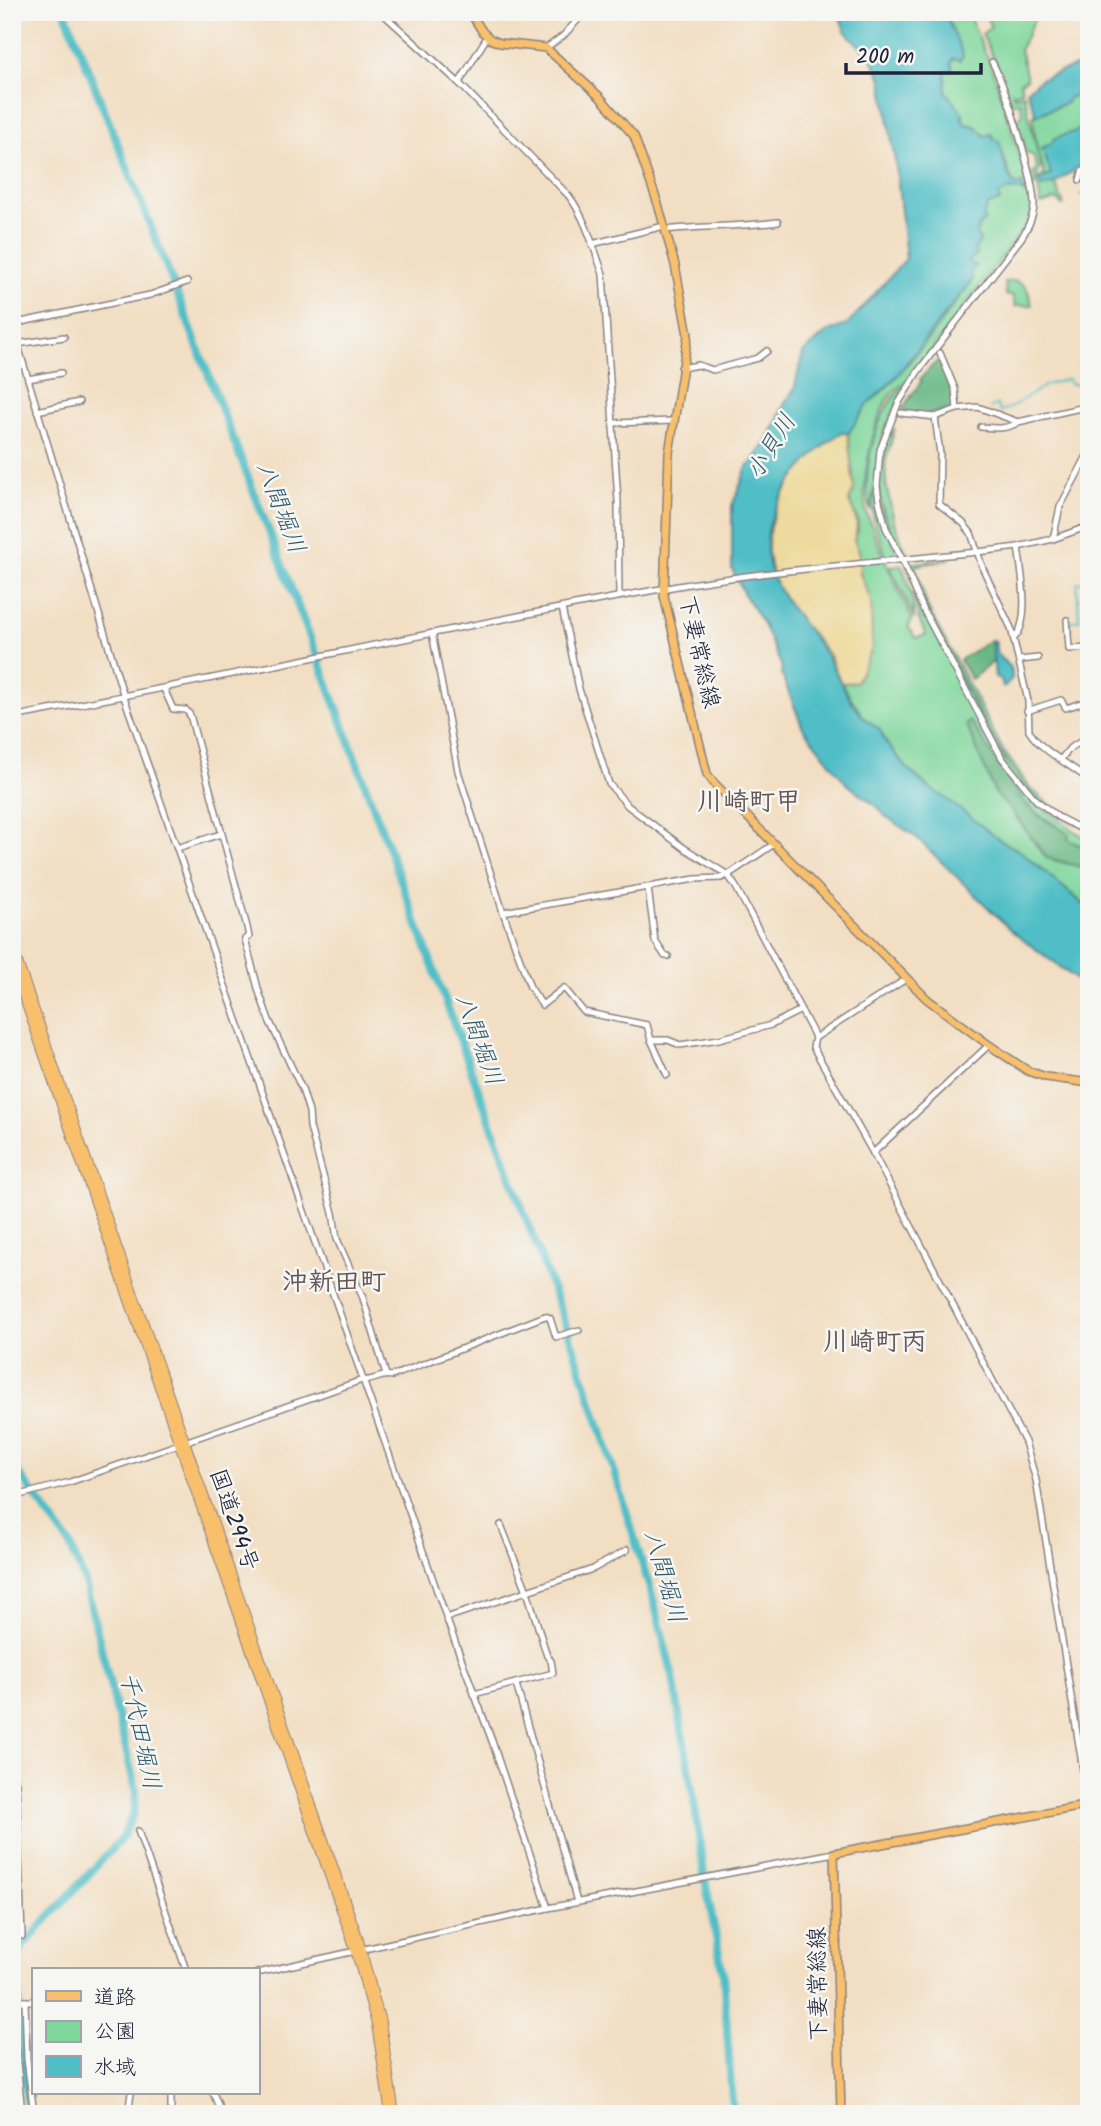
<svg xmlns="http://www.w3.org/2000/svg" width="1101" height="2126" font-family="Kalam,'Klee One',sans-serif">
  <style>
    .green { fill: #7fd79c; stroke: #507c6c; stroke-width: 2 }
    .forest { fill: #67b884; stroke: #446d60; stroke-width: 2 }
    .sand { fill: #eeda9e; stroke: #887e6c; stroke-width: 2 }
    .water { fill: #50bec6; stroke: #397080; stroke-width: 2 }
    .lines { fill: none; stroke-linecap: round; stroke-linejoin: round }
    .stream { stroke: #50bec6; stroke-width: 2 }
    .river { stroke: #50bec6; stroke-width: 8 }
    .minor-casing { stroke: #8a807e; stroke-width: 8 }
    .major-casing { stroke: #8a807e; stroke-width: 10 }
    .highway-casing { stroke: #8a807e; stroke-width: 10 }
    .minor { stroke: #fff; stroke-width: 5 }
    .major { stroke: #f8bf6c; stroke-width: 7 }
    .highway { stroke: #f8bf6c; stroke-width: 8 }
    .labels { text-anchor: middle; dominant-baseline: central; stroke-width: 5; stroke-linejoin: round; paint-order: stroke }
    .street-label { font-size: 23px; fill: #22223b; stroke: #f6f6f2 }
    .water-label { font-size: 24px; font-style: italic; fill: #32596c; stroke: #f6f6f2 }
    .quarter-label { font-size: 26px; font-weight: bold; fill: #645455; stroke: #f6f6f2 }
  </style>
  <rect width="100%" height="100%" fill="#f6f6f2"/>
  <filter id="ink" filterUnits="userSpaceOnUse"><feTurbulence type="fractalNoise" baseFrequency=".0143" numOctaves="2"/><feDisplacementMap in="SourceGraphic" scale="14" xChannelSelector="R" yChannelSelector="G"/><feConvolveMatrix kernelMatrix="1 2 1 2 8 2 1 2 1" color-interpolation-filters="sRGB"/></filter>
  <filter id="wash" filterUnits="userSpaceOnUse"><feTurbulence type="fractalNoise" baseFrequency=".00686" numOctaves="4" result="noise"/><feDisplacementMap in="SourceGraphic" scale="28" xChannelSelector="R" yChannelSelector="G"/><feGaussianBlur stdDeviation="1.57" result="paint"/><feColorMatrix in="noise" values="0 0 0 0 0 0 0 0 0 0 0 0 0 0 0 0 0 1.4 0 .05"/><feComposite in="paint" operator="in"/></filter>
  <g filter="url(#wash)">
    <rect width="100%" height="100%" fill="#f2dec2"/>
    <g class="green">
      <path d="M 945,12 L 967,12 L 991,65 L 1030,186 L 1026,182 L 1018,186 L 1012,181 C 1008,171 1006,161 1001,150 C 999,145 995,141 992,135 L 985,137 L 975,126 L 964,124 L 963,114 L 946,92 L 945,72 L 949,70 L 951,62 L 961,52 Z"/>
      <path d="M 973,12 L 1038,12 L 1020,49 L 1027,79 L 1020,82 L 1022,91 L 1015,94 L 1013,92 L 1014,97 L 1024,94 L 1041,168 L 1036,176 L 1036,185 L 1033,186 L 1031,176 L 1037,168 L 1033,155 L 1026,153 L 1017,121 L 1023,114 L 1020,102 L 1011,104 L 996,63 L 982,34 L 991,27 L 986,16 L 975,18 Z"/>
      <path d="M 1088,91 L 1089,128 L 1055,139 L 1051,144 L 1043,147 L 1051,174 L 1041,181 L 1042,187 L 1055,183 L 1064,205 L 1062,206 L 1057,199 L 1041,204 L 1037,182 L 1038,178 L 1045,175 L 1036,144 L 1033,117 L 1068,102 L 1068,98 L 1079,94 L 1082,98 L 1086,97 Z"/>
      <path d="M 1011,189 L 1020,190 L 1025,193 L 1025,190 L 1031,189 L 1032,210 L 1028,223 L 909,380 C 904,384 896,388 892,393 C 874,412 858,490 867,514 C 880,550 895,584 912,619 L 908,627 L 916,638 L 926,635 L 919,620 L 914,593 L 997,751 L 1047,811 L 1089,841 L 1089,849 L 1068,840 C 1059,821 1036,817 1022,801 C 1002,777 986,748 970,721 L 995,793 L 1011,810 L 1039,849 L 1047,858 L 1089,869 L 1089,909 L 1020,851 L 1001,841 L 944,797 L 935,792 L 908,769 L 887,744 L 879,729 L 865,719 L 841,683 L 856,682 L 872,649 L 872,639 L 871,600 L 860,574 L 860,554 L 854,540 L 858,531 L 858,520 L 849,500 L 853,476 L 848,434 L 853,424 L 867,405 L 890,384 L 923,346 L 973,279 L 970,272 L 972,265 L 968,263 L 969,259 L 976,254 L 974,249 L 980,241 L 976,235 L 979,224 L 984,220 L 983,216 L 988,205 L 1000,201 L 998,193 Z"/>
      <path d="M 1014,281 C 1029,284 1028,292 1032,305 L 1015,306 L 1013,296 L 1006,295 L 1005,282 Z"/>
      <path d="M 908,384 L 884,430 L 870,510 C 860,477 876,401 908,384 Z"/>
      <path d="M 895,428 L 885,463 L 886,484 L 894,522 L 907,554 L 903,555 C 886,526 867,474 884,441 C 887,437 892,432 895,428 Z"/>
      <path d="M 876,490 L 877,499 L 898,556 L 886,557 C 880,534 866,513 876,490 Z"/>
      <path d="M 950,559 L 915,566 L 928,608 L 1003,750 L 1030,788 L 1055,809 L 1089,827 C 1028,815 997,746 970,695 C 955,667 940,638 925,609 L 922,597 L 917,593 L 906,564 Z"/>
      <path d="M 901,565 L 911,591 L 915,619 L 890,566 Z"/>
    </g>
    <g class="forest">
      <path d="M 941,360 L 954,396 L 955,408 C 939,413 917,419 902,409 L 921,382 L 920,379 L 936,362 Z"/>
      <path d="M 991,640 L 994,661 L 971,679 L 960,660 Z"/>
      <path d="M 970,721 L 1024,802 L 1040,817 L 1069,834 L 1068,840 L 1089,849 L 1089,869 L 1047,858 L 1011,810 L 995,793 L 966,724 Z"/>
    </g>
    <path class="sand" d="M 842,432 L 848,434 L 854,489 L 849,501 C 855,515 860,525 854,540 L 860,554 L 860,574 L 871,600 L 872,639 L 872,649 L 856,682 L 841,683 C 837,674 833,662 828,654 C 818,639 804,627 793,613 C 766,576 759,539 781,498 C 795,472 817,448 842,432 Z"/>
    <g class="water">
      <path d="M 838,12 L 945,12 C 950,28 959,41 963,56 L 960,60 L 953,58 L 951,62 L 953,70 L 945,72 L 946,92 L 963,114 L 961,117 L 964,124 L 975,126 L 985,136 L 991,134 L 994,139 L 999,141 C 1004,158 1005,173 1015,185 L 1023,185 L 1024,194 L 1020,190 L 1011,189 L 998,195 L 1000,201 L 988,205 L 983,217 L 985,220 L 979,225 L 976,235 L 980,241 L 974,250 L 977,255 L 968,261 L 970,264 L 976,265 L 970,273 L 973,278 L 895,378 L 867,405 L 848,434 L 842,432 C 809,453 767,502 767,544 C 766,589 804,620 826,655 C 839,676 848,702 865,719 C 869,723 875,725 879,729 C 882,732 883,738 886,743 C 901,763 922,786 944,797 L 1001,841 L 1020,851 L 1089,909 L 1089,989 L 1013,932 L 916,837 L 885,816 L 879,808 L 846,783 L 803,728 L 781,673 L 782,667 L 763,624 L 744,594 L 732,569 L 732,506 L 746,470 L 767,442 L 786,401 L 794,390 L 803,353 L 827,332 L 848,324 L 906,259 L 897,174 L 882,79 L 872,59 L 845,31 Z"/>
      <path d="M 1089,61 L 1089,92 L 1086,97 L 1082,99 L 1079,94 L 1068,98 L 1068,102 L 1036,115 L 1027,90 L 1041,79 Z"/>
      <path d="M 1085,128 L 1089,128 L 1089,160 L 1055,183 L 1041,187 L 1040,181 L 1051,174 L 1042,148 L 1051,144 L 1055,138 Z"/>
      <path d="M 994,641 L 996,643 C 994,658 1004,659 1011,668 L 1012,678 L 1005,687 L 1003,687 L 1001,679 L 995,677 L 992,643 Z"/>
    </g>
    <g class="lines">
      <g class="stream">
        <path d="M 1080,195 L 1085,193 L 1089,196"/>
        <path d="M 1083,322 L 1089,325"/>
        <path d="M 990,408 L 997,404 L 1000,411 L 1010,408 L 1046,385 L 1068,379 L 1070,384 L 1089,386"/>
        <path d="M 1070,632 L 1070,621 L 1079,620 L 1077,583 L 1089,580"/>
      </g>
      <g class="river">
        <path d="M 65,12 L 164,260 L 323,671 L 568,1331 L 605,1442 L 654,1602 L 673,1677 L 694,1800 L 704,1874 L 723,1974 L 733,2114"/>
        <path d="M 12,1464 L 69,1543 L 85,1582 L 136,1791 L 134,1812 L 122,1838 L 21,1948 L 17,1977 L 28,2114"/>
      </g>
    </g>
  </g>
  <g filter="url(#ink)">
    <g class="lines">
      <defs>
        <g id="minor">
          <path d="M 381,12 L 459,83 L 569,196 C 585,217 594,248 603,274 L 618,501 L 619,597"/>
          <path d="M 546,48 L 563,36 L 585,12"/>
          <path d="M 992,62 C 1006,87 1035,180 1034,207 C 1033,218 1028,227 1022,237 L 919,370 L 898,404 L 880,450 L 877,486 L 879,501 L 886,528 L 901,557 L 924,611 L 1002,758 L 1036,800 L 1058,817 L 1089,833"/>
          <path d="M 459,83 L 487,37"/>
          <path d="M 1080,180 L 1082,172 L 1089,167"/>
          <path d="M 665,230 C 703,226 740,227 778,222"/>
          <path d="M 592,244 L 664,226"/>
          <path d="M 12,324 L 150,295 L 187,282"/>
          <path d="M 12,326 L 124,697 L 451,1631 L 492,1741 L 548,1908"/>
          <path d="M 17,344 L 64,337"/>
          <path d="M 940,353 L 955,389 L 957,409"/>
          <path d="M 681,368 L 698,365 L 713,370 L 758,358 L 767,351"/>
          <path d="M 28,379 L 61,373"/>
          <path d="M 37,411 L 79,402"/>
          <path d="M 901,413 L 935,417 L 957,409 L 978,407 L 1018,422 L 1089,406"/>
          <path d="M 935,417 L 940,454 L 939,504 L 963,523 L 971,533 L 983,569 L 1011,628 L 1028,701 L 1029,731 C 1042,752 1070,764 1089,780"/>
          <path d="M 614,423 L 674,421"/>
          <path d="M 981,427 C 994,428 1008,430 1018,422"/>
          <path d="M 1053,539 L 1060,507 L 1089,452"/>
          <path d="M 562,608 L 579,689 L 609,784 L 628,806 L 684,848 L 728,875 L 736,887 L 813,1033 L 815,1038 L 813,1047 L 873,1153 L 1025,1442 L 1036,1480 L 1089,1807"/>
          <path d="M 1067,620 L 1069,649 L 1089,648"/>
          <path d="M 432,633 L 458,771 L 503,912 L 530,987 L 542,1005 L 564,988 L 584,1012 L 647,1025 L 651,1040 L 668,1040 L 680,1045 L 719,1039 L 771,1025 L 801,1010"/>
          <path d="M 1015,637 C 1031,621 1021,569 1018,547"/>
          <path d="M 1020,660 L 1038,658"/>
          <path d="M 164,689 L 173,709 L 186,710 L 190,715 L 247,927 L 249,937 L 245,939 L 259,992 L 269,1020 L 302,1089 L 309,1112 L 310,1127 L 333,1213 L 337,1239 L 363,1298 L 386,1375"/>
          <path d="M 1027,711 L 1061,700 L 1066,708 L 1087,701"/>
          <path d="M 12,717 C 233,677 451,626 672,587 C 786,567 903,562 1018,547 L 1053,539 L 1089,526"/>
          <path d="M 1061,759 L 1070,748 L 1089,737"/>
          <path d="M 177,848 L 221,834"/>
          <path d="M 648,888 L 655,941 L 665,956 L 668,956"/>
          <path d="M 503,912 L 695,879 L 721,878 L 728,875 L 774,844"/>
          <path d="M 815,1038 L 906,979"/>
          <path d="M 651,1040 L 667,1075"/>
          <path d="M 873,1153 L 989,1045"/>
          <path d="M 12,1497 L 70,1482 L 362,1380 C 373,1382 382,1373 392,1376 L 545,1316 L 550,1318 L 556,1337 L 579,1330"/>
          <path d="M 446,1618 L 593,1569 L 627,1550"/>
          <path d="M 516,1684 L 577,1902"/>
          <path d="M 474,1694 L 553,1673 L 551,1661 L 547,1656 L 527,1591 L 501,1525"/>
          <path d="M 12,1774 L 16,1783 L 22,1936"/>
          <path d="M 138,1831 L 186,1970"/>
          <path d="M 257,1973 L 548,1908 L 834,1853"/>
          <path d="M 12,2001 L 33,2001"/>
          <path d="M 13,2001 L 17,2063 L 22,2114"/>
          <path d="M 25,2001 L 27,2059 L 34,2114"/>
          <path d="M 213,2093 L 222,2114"/>
          <path d="M 128,2114 L 131,2093"/>
          <path d="M 171,2114 L 171,2093"/>
        </g>
        <g id="major">
          <path d="M 470,12 L 482,31 L 490,39 L 500,43 L 546,48 L 600,97 L 634,136 L 658,204 L 675,265 L 688,335 L 669,453 L 664,596 L 707,774 L 714,783 L 927,999 L 989,1045 L 1028,1071 L 1046,1077 L 1089,1083"/>
          <path d="M 841,2114 L 834,1853 L 1089,1805"/>
        </g>
        <g id="highway">
          <path d="M 12,945 L 359,1940 L 381,2022 L 395,2114"/>
          <path d="M 12,964 L 355,1950 L 376,2024 L 390,2114"/>
        </g>
      </defs>
      <use href="#minor" class="minor-casing"/>
      <use href="#major" class="major-casing"/>
      <use href="#highway" class="highway-casing"/>
      <use href="#minor" class="minor"/>
      <use href="#major" class="major"/>
      <use href="#highway" class="highway"/>
    </g>
  </g>
  <g class="labels">
    <g class="street-label">
      <text transform="translate(698 652) rotate(77)">下妻常総線</text>
      <text transform="translate(233 1520) rotate(71)">国道294号</text>
      <text transform="translate(819 1984) rotate(-91)">下妻常総線</text>
    </g>
    <g class="water-label">
      <text transform="translate(772 447) rotate(-58)">小貝川</text>
      <text transform="translate(280 508) rotate(69)">八間堀川</text>
      <text transform="translate(478 1040) rotate(70)">八間堀川</text>
      <text transform="translate(664 1577) rotate(74)">八間堀川</text>
      <text transform="translate(139 1731) rotate(78)">千代田堀川</text>
    </g>
    <g class="quarter-label">
      <text x="749" y="803">川崎町甲</text>
      <text x="334" y="1283">沖新田町</text>
      <text x="875" y="1343">川崎町丙</text>
    </g>
  </g>
  <rect width="1101" height="2126" fill="none" stroke="#f6f6f2" stroke-width="42"/>
  <rect x="32" y="1968" width="228" height="126" fill="#f6f6f2" stroke="#a1a1a9" stroke-width="2"/>
  <rect x="46" y="1991" width="35" height="10" fill="#f8bf6c" stroke="#a1a1a9" stroke-width="2"/>
  <text x="94" y="2004" font-size="21" fill="#22223b">道路</text>
  <rect x="46" y="2021" width="35" height="21" fill="#7fd79c" stroke="#a1a1a9" stroke-width="2"/>
  <text x="94" y="2038" font-size="21" fill="#22223b">公園</text>
  <rect x="46" y="2056" width="35" height="21" fill="#50bec6" stroke="#a1a1a9" stroke-width="2"/>
  <text x="94" y="2074" font-size="21" fill="#22223b">水域</text>
  <path d="M846 63v10h135v-10" fill="none" stroke="#22223b" stroke-width="3.5"/>
  <text x="856" y="63" font-size="21" fill="#22223b" stroke="#f6f6f2" stroke-width="5" paint-order="stroke">200 m</text>
</svg>
